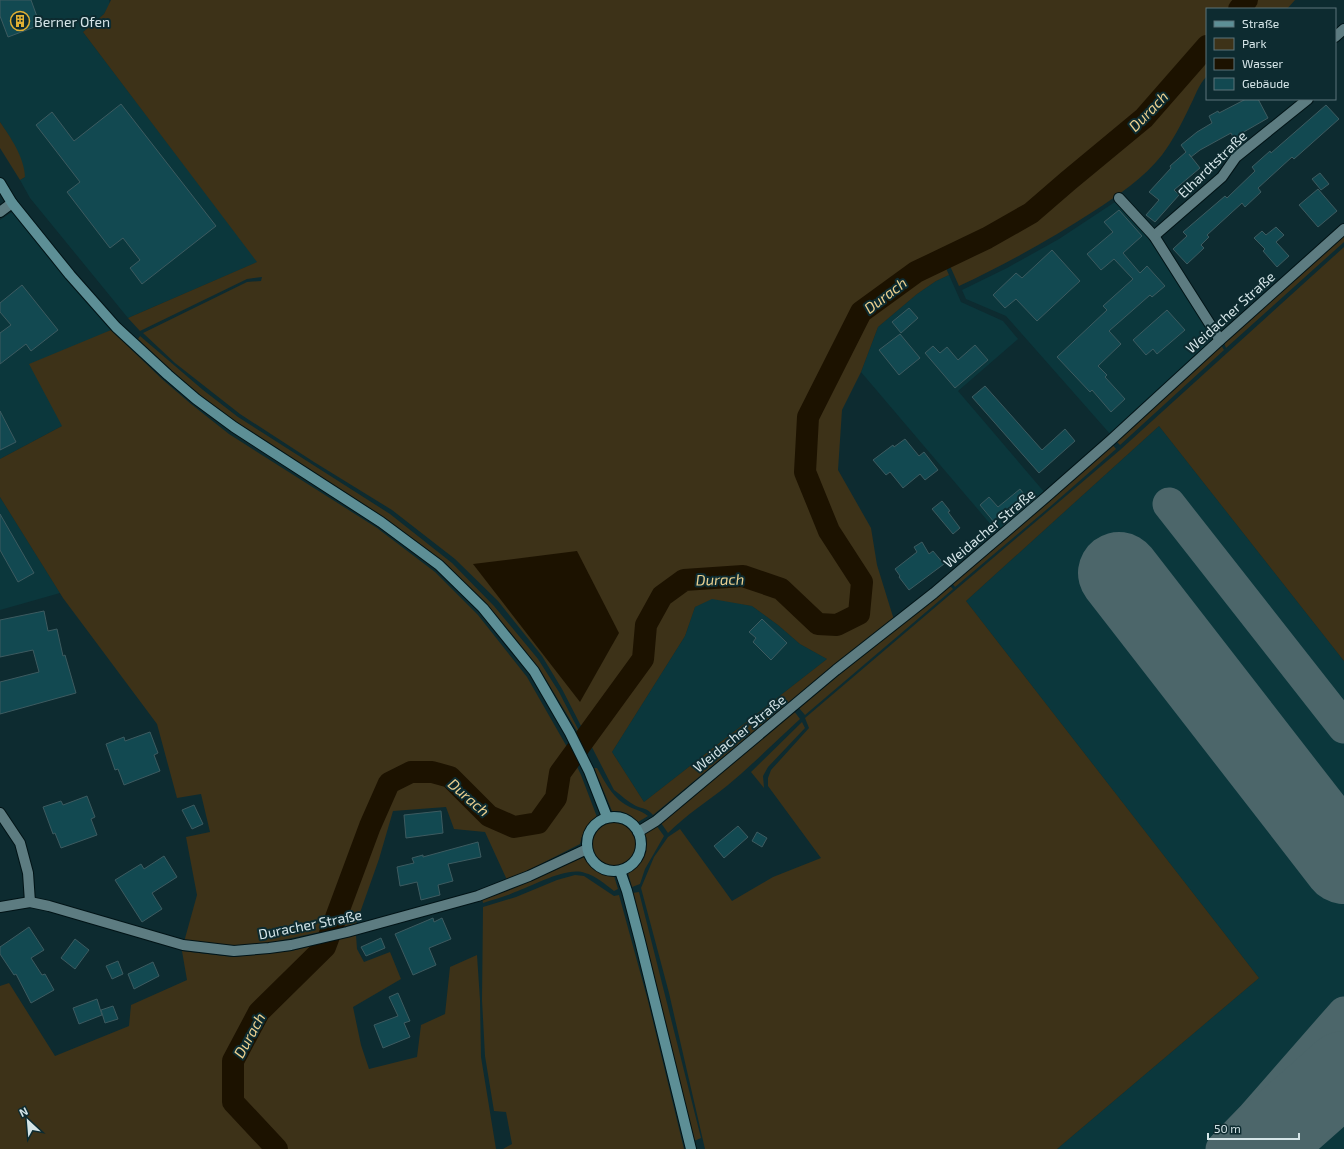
<svg xmlns="http://www.w3.org/2000/svg" width="1344" height="1149" font-family="'Exo 2',sans-serif">
  <style>
    .built { fill: #0b373c }
    .green { fill: #3d3218; fill-rule: evenodd }
    .water { fill: #1c1200 }
    .lines { fill: none; stroke-linecap: round; stroke-linejoin: round }
    .river { stroke: #1c1200; stroke-width: 22 }
    .taxiway { stroke: #4c666a; stroke-width: 33 }
    .runway { stroke: #4c666a; stroke-width: 82 }
    .building { fill: #124951; stroke: #3d5b60 }
    .street-casing { stroke: #001316; stroke-width: 12 }
    .secondary-casing { stroke: #001316; stroke-width: 12 }
    .street { stroke: #5d7c81; stroke-width: 10 }
    .secondary { stroke: #5d8f96; stroke-width: 10 }
    .labels { text-anchor: middle; dominant-baseline: central; stroke-width: 4; stroke-linejoin: round; paint-order: stroke }
    .poi-label { font-size: 14px; fill: #d5e5e8; stroke: #0d2b30; text-anchor: start }
    .street-label { font-size: 14px; fill: #d5e5e8; stroke: #0d2b30 }
    .water-label { font-size: 15px; font-style: italic; fill: #ebd090; stroke: #0d2b30 }
  </style>
  <rect width="100%" height="100%" fill="#0d2b30"/>
  <g class="built">
    <path d="M 0,0 L 109,0 L 110,4 L 104,14 L 83,32 L 258,262 L 128,318 L 30,198 L 20,180 L 25,177 L 11,139 L 0,122 Z"/>
    <path d="M 1118,200 L 1152,238 L 1215,339 L 1111,435 L 1006,316 L 966,299 L 962,290 L 1007,268 L 1059,239 Z"/>
    <path d="M 12,212 L 65,278 L 111,330 L 105,333 L 62,426 L 0,459 L 0,220 Z"/>
    <path d="M 949,275 L 961,302 L 1003,321 L 1018,339 L 958,391 L 1045,493 L 998,533 L 861,372 L 878,327 L 917,294 L 936,281 Z"/>
    <path d="M 1159,426 L 1344,661 L 1344,1149 L 1057,1149 L 1259,978 L 966,601 Z"/>
    <path d="M 0,497 L 60,593 L 0,610 Z"/>
    <path d="M 712,598 L 752,606 L 778,625 L 800,644 L 827,659 L 644,802 L 612,752 L 685,636 L 695,607 Z"/>
  </g>
  <g class="green">
    <path d="M 111,0 L 1295,0 L 1287,9 L 1207,9 L 1207,76 C 1198,85 1195,97 1189,108 C 1182,123 1172,142 1162,155 C 1145,177 1117,196 1094,211 C 1051,239 1006,264 959,286 L 942,248 L 938,250 L 949,275 L 936,281 L 917,294 L 878,327 L 861,372 L 842,410 L 838,470 L 871,528 L 877,565 L 894,620 L 834,666 L 653,815 C 647,808 643,809 636,806 C 628,802 621,795 614,790 L 562,689 L 542,656 L 498,601 L 455,559 L 392,510 L 314,462 L 240,414 L 175,363 L 143,333 L 247,282 L 261,281 L 262,277 L 247,279 L 140,331 L 128,318 L 257,262 L 83,32 L 104,14 ZM 712,599 L 752,606 L 778,625 L 800,644 L 827,659 L 644,802 L 612,752 L 685,636 L 695,607 Z"/>
    <path d="M 0,122 C 11,138 24,157 25,177 L 20,180 L 0,148 Z"/>
    <path d="M 1344,234 L 1344,242 L 1226,348 L 1224,343 Z"/>
    <path d="M 1344,247 L 1344,661 L 1159,426 L 966,601 L 1259,978 L 1057,1149 L 705,1149 L 669,993 L 641,888 L 654,857 L 668,837 L 680,829 L 732,901 L 773,877 L 821,858 L 768,786 L 768,778 L 771,770 L 809,728 L 805,718 L 1120,450 Z"/>
    <path d="M 111,330 L 163,380 L 191,404 L 229,434 L 377,528 L 435,572 L 478,615 L 527,677 L 571,754 L 581,775 L 597,817 C 586,823 583,832 580,844 L 527,871 L 507,880 L 485,832 L 454,829 L 446,807 L 393,811 L 379,859 L 356,924 L 269,943 L 233,946 L 184,942 L 197,895 L 186,837 L 210,832 L 201,794 L 177,798 L 157,724 L 63,598 L 0,497 L 0,459 L 62,426 L 29,364 Z"/>
    <path d="M 140,336 L 203,390 L 238,417 L 390,514 L 452,563 L 494,606 L 538,659 L 559,692 L 579,731 L 577,731 L 539,668 L 487,605 L 443,562 L 385,518 L 235,422 L 200,395 L 170,369 L 138,339 Z"/>
    <path d="M 1221,345 L 1224,350 L 1120,445 L 1116,441 Z"/>
    <path d="M 1112,444 L 1116,449 L 1052,505 L 955,587 L 952,583 Z"/>
    <path d="M 949,585 L 953,589 L 805,715 L 799,708 Z"/>
    <path d="M 794,711 L 800,719 C 776,741 753,764 728,785 C 708,801 686,815 668,833 L 661,823 Z"/>
    <path d="M 802,722 L 805,728 L 768,767 L 763,776 L 764,788 L 751,772 Z"/>
    <path d="M 594,768 L 597,768 C 604,780 611,795 623,803 C 631,809 641,810 648,816 L 638,822 C 629,813 624,811 612,811 Z"/>
    <circle cx="614" cy="844" r="22"/>
    <path d="M 656,825 L 664,836 L 645,869 L 640,884 L 632,887 L 628,873 C 644,863 648,853 644,834 Z"/>
    <path d="M 584,857 C 591,869 600,875 614,876 L 618,889 L 614,891 C 605,884 596,876 585,873 C 567,866 533,886 515,892 C 505,897 494,899 483,903 L 482,898 L 510,889 Z"/>
    <path d="M 575,875 L 584,876 L 614,896 L 619,895 L 648,1001 L 684,1149 L 503,1149 L 512,1144 L 506,1112 L 494,1111 L 485,1056 L 482,1000 L 483,907 L 516,897 L 557,880 Z"/>
    <path d="M 639,892 L 701,1138 L 694,1141 L 645,938 L 632,893 Z"/>
    <path d="M 356,935 L 357,949 L 364,962 L 390,952 L 401,979 L 353,1007 L 361,1045 L 369,1069 L 417,1057 L 421,1025 L 445,1014 L 450,967 L 477,955 L 480,1000 L 481,1057 L 496,1149 L 0,1149 L 0,986 L 9,983 L 55,1056 L 129,1026 L 131,1005 L 187,980 L 182,951 L 233,957 L 291,951 Z"/>
  </g>
  <path class="water" d="M 577,551 L 619,633 L 580,702 L 473,564 Z"/>
  <g class="lines">
    <g class="river">
      <path d="M 1239,9 L 1247,0"/>
      <path d="M 277,1149 L 233,1102 L 233,1061 L 259,1012 L 325,947 L 370,826 L 389,783 L 411,772 L 432,772 L 450,777 L 489,816 L 514,827 L 538,823 L 556,798 L 560,773 L 643,659 L 646,625 L 662,596 L 684,580 L 743,576 L 781,589 L 818,624 L 837,625 L 859,614 L 862,582 L 829,531 L 805,472 L 808,417 L 861,312 L 916,272 L 987,238 L 1031,213 L 1068,181 L 1144,118 L 1207,46"/>
    </g>
    <g class="taxiway">
      <path d="M 1169,504 L 1344,727"/>
      <path d="M 1222,1149 L 1252,1118 L 1344,1013"/>
    </g>
    <g class="runway">
      <path d="M 1119,573 L 1344,863"/>
      <path d="M 1257,1149 L 1344,1072"/>
    </g>
  </g>
  <g class="building">
    <path d="M 0,0 L 31,0 L 40,25 L 8,37 L 0,16 Z"/>
    <path d="M 1246,99 L 1258,99 L 1268,118 L 1242,133 L 1242,134 L 1234,139 L 1231,133 L 1200,150 L 1191,157 L 1189,154 L 1200,168 L 1174,190 L 1179,195 L 1155,222 L 1146,215 L 1159,200 L 1149,192 L 1171,168 L 1170,166 L 1186,152 L 1181,145 L 1197,132 L 1212,123 L 1209,116 L 1218,111 L 1219,113 Z"/>
    <path d="M 121,104 L 216,226 L 142,284 L 130,268 L 140,260 L 123,238 L 110,248 L 67,192 L 80,182 L 36,125 L 52,112 L 74,141 Z"/>
    <path d="M 1326,105 L 1339,119 L 1294,159 L 1292,157 L 1258,188 L 1261,192 L 1245,207 L 1242,203 L 1207,235 L 1209,237 L 1201,245 L 1204,248 L 1187,264 L 1173,249 L 1187,236 L 1183,232 L 1225,196 L 1227,198 L 1255,171 L 1252,167 L 1270,151 L 1271,153 Z"/>
    <path d="M 1320,173 L 1329,184 L 1321,190 L 1312,179 Z"/>
    <path d="M 1318,189 L 1337,211 L 1318,227 L 1299,205 Z"/>
    <path d="M 1119,210 L 1142,236 L 1123,253 L 1140,273 L 1147,266 L 1165,286 L 1152,297 L 1150,295 L 1109,331 L 1121,344 L 1098,366 L 1107,375 L 1105,377 L 1125,399 L 1111,412 L 1092,390 L 1090,392 L 1057,357 L 1107,310 L 1103,306 L 1133,279 L 1114,259 L 1101,270 L 1087,254 L 1113,232 L 1104,222 Z"/>
    <path d="M 1276,227 L 1284,235 L 1276,242 L 1289,256 L 1277,267 L 1263,251 L 1265,249 L 1254,238 L 1262,231 L 1266,235 Z"/>
    <path d="M 1052,250 L 1080,281 L 1037,321 L 1016,299 L 1005,308 L 993,295 L 1016,273 L 1022,278 Z"/>
    <path d="M 22,285 L 58,330 L 31,351 L 26,344 L 0,364 L 0,333 L 11,325 L 0,312 L 0,303 Z"/>
    <path d="M 909,308 L 918,318 L 901,333 L 892,322 Z"/>
    <path d="M 1167,310 L 1185,330 L 1157,354 L 1153,349 L 1146,355 L 1133,340 Z"/>
    <path d="M 900,334 L 920,358 L 899,375 L 879,350 Z"/>
    <path d="M 975,345 L 988,360 L 955,388 L 925,353 L 933,346 L 940,353 L 947,347 L 958,360 Z"/>
    <path d="M 985,386 L 1042,450 L 1065,429 L 1075,441 L 1039,473 L 972,397 Z"/>
    <path d="M 0,411 L 16,442 L 0,450 Z"/>
    <path d="M 905,439 L 919,456 L 924,452 L 938,470 L 925,480 L 920,474 L 903,488 L 890,472 L 886,475 L 873,460 L 893,445 L 894,447 Z"/>
    <path d="M 1020,489 L 1027,498 L 1019,504 L 1018,503 L 994,522 L 980,505 L 989,497 L 998,507 Z"/>
    <path d="M 942,501 L 950,511 L 948,512 L 960,528 L 953,534 L 932,509 Z"/>
    <path d="M 0,514 L 34,573 L 18,582 L 0,550 Z"/>
    <path d="M 922,542 L 929,554 L 933,551 L 944,564 L 909,590 L 899,577 L 900,576 L 895,569 L 917,552 L 914,547 Z"/>
    <path d="M 44,611 L 48,631 L 57,629 L 63,656 L 65,655 L 76,693 L 0,714 L 0,682 L 39,672 L 33,650 L 0,657 L 0,620 Z"/>
    <path d="M 762,619 L 787,643 L 771,660 L 753,642 L 756,638 L 749,632 Z"/>
    <path d="M 150,732 L 158,753 L 154,755 L 160,771 L 124,785 L 118,769 L 115,770 L 106,744 L 124,737 L 125,741 Z"/>
    <path d="M 87,796 L 95,817 L 91,819 L 97,835 L 61,848 L 55,833 L 53,834 L 43,807 L 61,801 L 63,805 Z"/>
    <path d="M 194,805 L 203,824 L 192,829 L 182,810 Z"/>
    <path d="M 441,811 L 443,833 L 406,838 L 404,815 Z"/>
    <path d="M 738,826 L 748,837 L 724,858 L 714,846 Z"/>
    <path d="M 757,832 L 767,838 L 762,847 L 752,841 Z"/>
    <path d="M 478,842 L 481,857 L 448,864 L 453,881 L 438,885 L 440,895 L 421,900 L 417,882 L 400,886 L 397,867 L 414,863 L 412,858 L 423,855 L 423,857 Z"/>
    <path d="M 164,856 L 177,877 L 152,893 L 162,909 L 142,922 L 115,880 L 141,864 L 144,869 Z"/>
    <path d="M 433,918 L 434,922 L 442,918 L 451,939 L 429,948 L 436,965 L 413,975 L 395,934 Z"/>
    <path d="M 29,927 L 44,950 L 31,958 L 42,975 L 45,974 L 54,990 L 31,1003 L 16,974 L 14,975 L 0,954 L 0,947 Z"/>
    <path d="M 381,938 L 385,948 L 366,956 L 361,947 Z"/>
    <path d="M 75,939 L 89,950 L 75,969 L 61,958 Z"/>
    <path d="M 118,961 L 123,974 L 112,979 L 106,966 Z"/>
    <path d="M 153,962 L 159,976 L 134,989 L 128,974 Z"/>
    <path d="M 398,993 L 410,1021 L 404,1023 L 410,1037 L 383,1048 L 374,1025 L 398,1016 L 389,997 Z"/>
    <path d="M 97,999 L 102,1015 L 79,1024 L 73,1008 Z"/>
    <path d="M 113,1006 L 118,1019 L 105,1023 L 101,1010 Z"/>
  </g>
  <g class="lines">
    <defs>
      <g id="street">
        <path d="M 1335,37 L 1344,29"/>
        <path d="M 1119,198 L 1154,236 L 1220,340"/>
        <path d="M 0,212 L 12,203"/>
        <path d="M 1154,236 L 1222,177 L 1236,157 L 1308,99"/>
        <path d="M 0,813 L 20,843 L 28,873 L 30,902"/>
        <path d="M 638,832 L 656,821 L 836,670 L 934,593 L 1045,498 L 1111,440 L 1220,340 L 1344,229"/>
        <path d="M 0,907 L 30,902 L 49,906 L 183,945 L 234,951 L 269,948 L 291,945 L 347,932 L 478,896 L 529,876 L 587,849"/>
      </g>
      <g id="secondary">
        <path d="M 0,183 L 12,203 L 70,275 L 116,327 L 168,375 L 196,399 L 234,427 L 381,522 L 439,565 L 483,608 L 534,671 L 570,733 L 589,771 L 607,817"/>
        <circle cx="614" cy="844" r="27"/>
        <path d="M 620,871 L 627,891 L 640,941 L 691,1149"/>
      </g>
    </defs>
    <use href="#street" class="street-casing"/>
    <use href="#secondary" class="secondary-casing"/>
    <use href="#street" class="street"/>
    <use href="#secondary" class="secondary"/>
  </g>
  <defs>
    <symbol id="building-ring" viewBox="-11 -11 22 22"><circle r="9.5" fill="#0d2b30" stroke="#dfb034" stroke-width="1.5"/><path d="M-4-6H4V6H1V3H-1V6H-4ZM-2.5-4.3h1.7v1.8h-1.7ZM.8-4.3h1.7v1.8H.8ZM-2.5-1h1.7V.8h-1.7ZM.8-1h1.7V.8H.8Z" fill="#dfb034"/></symbol>
  </defs>
  <g fill-rule="evenodd">
    <use href="#building-ring" x="9" y="10" width="22" height="22"/>
  </g>
  <g class="labels">
    <g class="poi-label">
      <text x="34" y="21">Berner Ofen</text>
    </g>
    <g class="street-label">
      <text transform="translate(1212 164) rotate(-44)">Elhardtstraße</text>
      <text transform="translate(1230 312) rotate(-42)">Weidacher Straße</text>
      <text transform="translate(989 528) rotate(-40)">Weidacher Straße</text>
      <text transform="translate(739 733) rotate(-39)">Weidacher Straße</text>
      <text transform="translate(310 924) rotate(-11)">Duracher Straße</text>
    </g>
    <g class="water-label">
      <text transform="translate(1148 111) rotate(-46)">Durach</text>
      <text transform="translate(885 295) rotate(-37)">Durach</text>
      <text transform="translate(720 579) rotate(-1)">Durach</text>
      <text transform="translate(469 797) rotate(41)">Durach</text>
      <text transform="translate(249 1035) rotate(-61)">Durach</text>
    </g>
  </g>
  <rect x="1206" y="8" width="130" height="92" fill="#0d2b30" stroke="#5d757a"/>
  <rect x="1214" y="21" width="20" height="6" fill="#5d8f96" stroke="#5d757a"/>
  <text x="1242" y="28" font-size="12" fill="#d5e5e8">Straße</text>
  <rect x="1214" y="38" width="20" height="12" fill="#3d3218" stroke="#5d757a"/>
  <text x="1242" y="48" font-size="12" fill="#d5e5e8">Park</text>
  <rect x="1214" y="58" width="20" height="12" fill="#1c1200" stroke="#5d757a"/>
  <text x="1242" y="68" font-size="12" fill="#d5e5e8">Wasser</text>
  <rect x="1214" y="78" width="20" height="12" fill="#124951" stroke="#5d757a"/>
  <text x="1242" y="88" font-size="12" fill="#d5e5e8">Gebäude</text>
  <g transform="translate(28 1121) rotate(334)" stroke="#0d2b30" stroke-width="3" paint-order="stroke">
  <path d="M0-3L7 15L0 10L-7 15Z" fill="#d5e5e8"/>
  <text y="-6" font-size="11" font-weight="bold" text-anchor="middle" fill="#d5e5e8">N</text>
  </g>
  <path d="M1208 1133v6h91v-6" fill="none" stroke="#d5e5e8" stroke-width="2"/>
  <text x="1214" y="1133" font-size="12" fill="#d5e5e8" stroke="#0d2b30" stroke-width="3" paint-order="stroke">50 m</text>
</svg>
